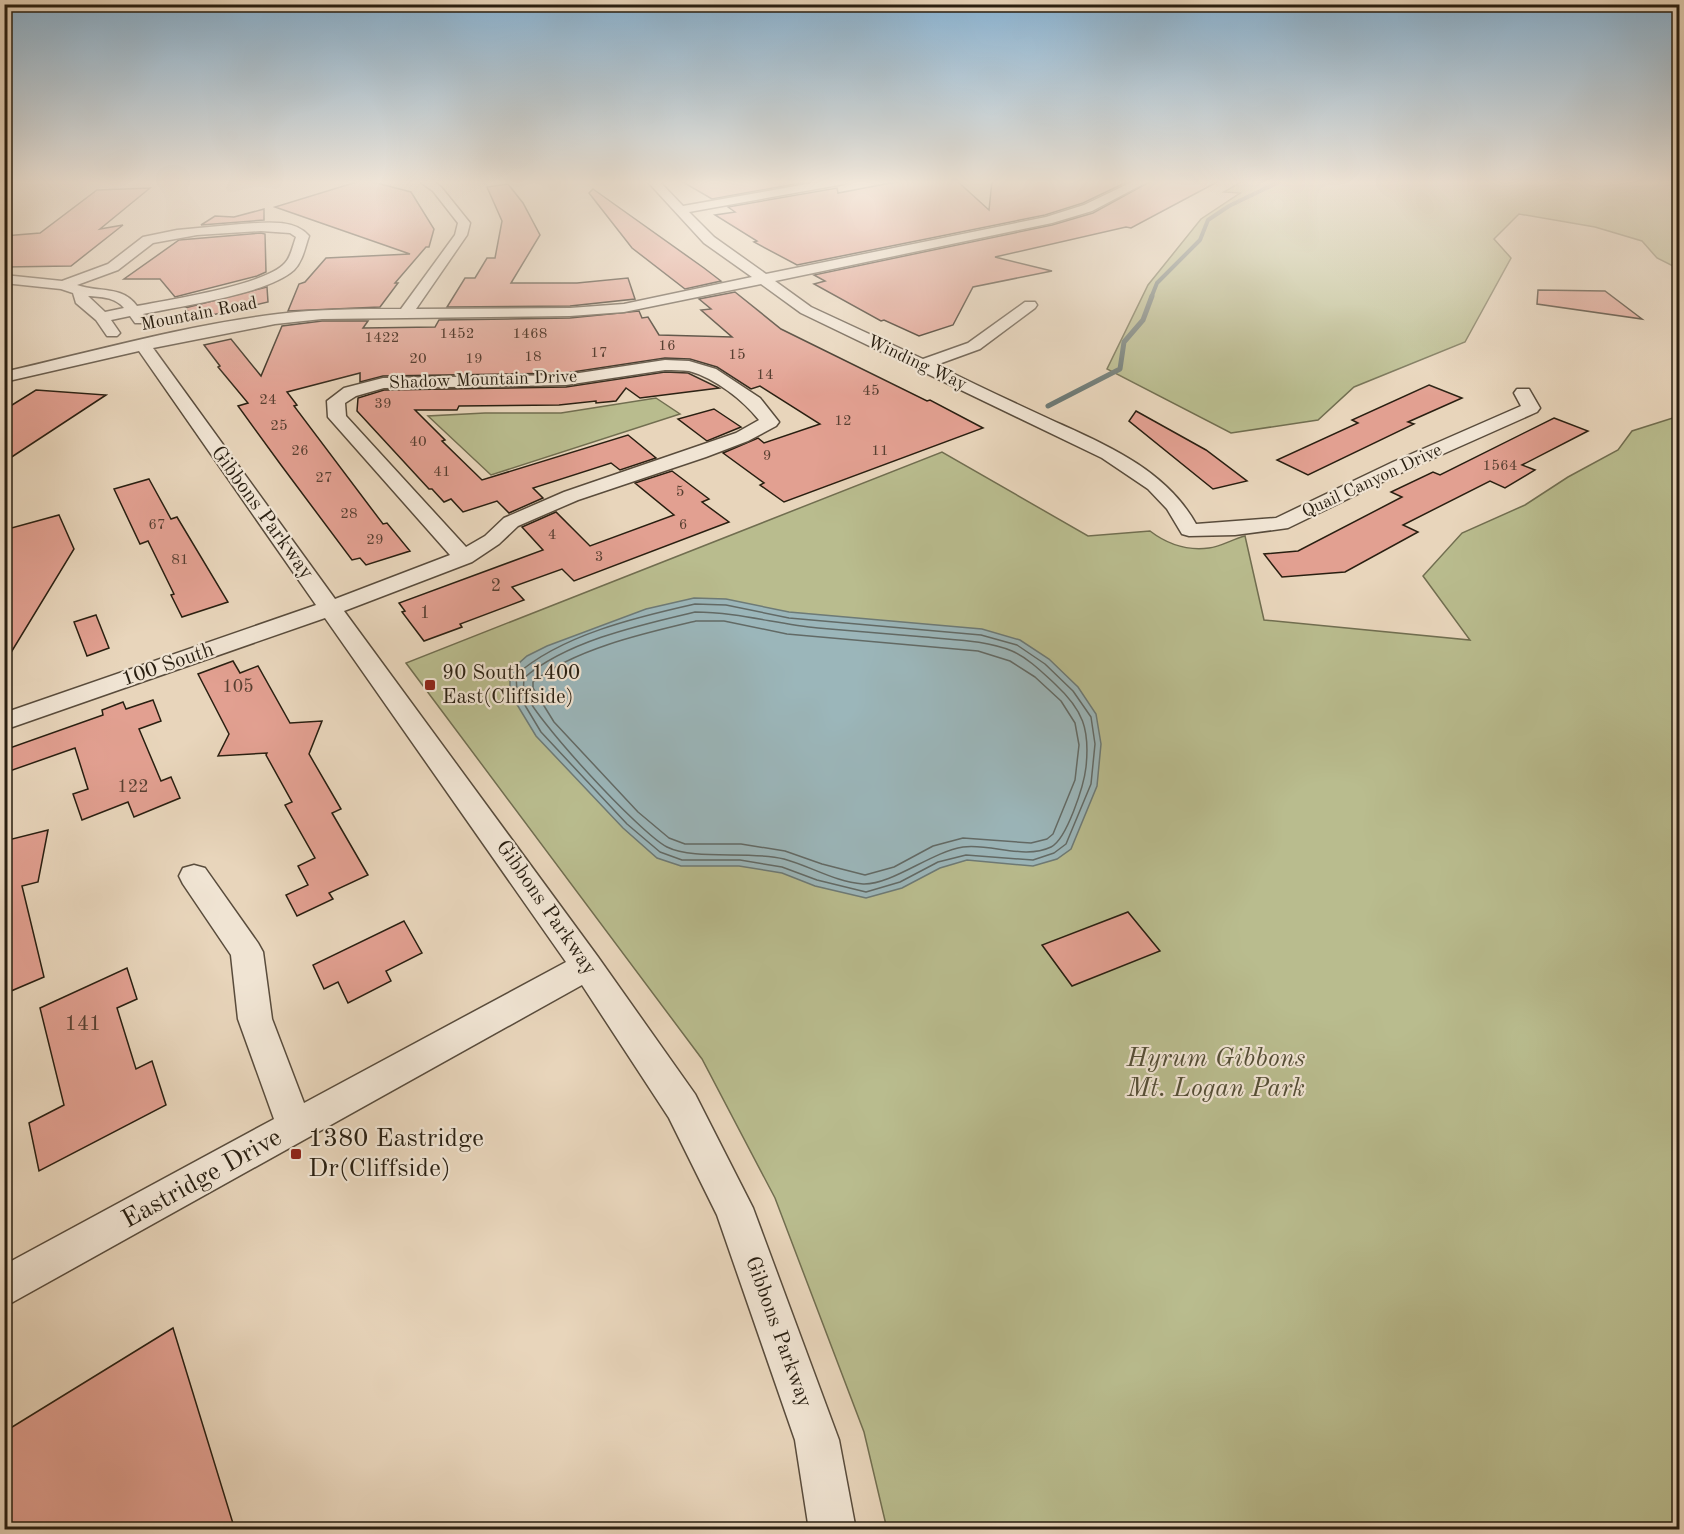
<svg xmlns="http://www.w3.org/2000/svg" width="1684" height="1534" font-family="'Old Standard TT',serif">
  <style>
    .green { fill: #b9bc8e; stroke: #716e50; stroke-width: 1.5 }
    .water { fill: #9bb6ba; stroke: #6d7a76; stroke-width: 1.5 }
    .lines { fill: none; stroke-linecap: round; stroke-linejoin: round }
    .shore { stroke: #626a66; stroke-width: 1.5 }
    .stream-far1 { stroke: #6d7a76; stroke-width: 4 }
    .stream { stroke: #6d7a76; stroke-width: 5 }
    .building { fill: #e2a091; stroke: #291f11; stroke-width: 1.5 }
    .minor-casing { stroke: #594c3c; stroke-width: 3 }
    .minor { fill: #f0e4d3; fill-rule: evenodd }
    .poi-dot { fill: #8f2418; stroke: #f0e4d3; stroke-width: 2 }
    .labels { text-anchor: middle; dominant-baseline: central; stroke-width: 4.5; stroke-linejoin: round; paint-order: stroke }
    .far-number-label { font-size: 15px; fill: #573f31 }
    .far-street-label { font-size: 18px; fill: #291f11; stroke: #f0e4d3 }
    .number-label { font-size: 18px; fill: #573f31 }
    .street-label { font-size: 21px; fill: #291f11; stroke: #f0e4d3 }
    .poi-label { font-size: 21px; fill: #291f11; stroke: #f0e4d3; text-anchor: start }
    .near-number-label { font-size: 21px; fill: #573f31 }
    .near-park-label { font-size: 26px; font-style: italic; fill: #544e36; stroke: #f0e4d3 }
    .near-poi-label { font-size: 26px; fill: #291f11; stroke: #f0e4d3; text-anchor: start }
    .near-street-label { font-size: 26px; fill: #291f11; stroke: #f0e4d3 }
  </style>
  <rect width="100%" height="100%" fill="#e8d5bb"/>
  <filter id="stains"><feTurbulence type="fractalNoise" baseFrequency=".00333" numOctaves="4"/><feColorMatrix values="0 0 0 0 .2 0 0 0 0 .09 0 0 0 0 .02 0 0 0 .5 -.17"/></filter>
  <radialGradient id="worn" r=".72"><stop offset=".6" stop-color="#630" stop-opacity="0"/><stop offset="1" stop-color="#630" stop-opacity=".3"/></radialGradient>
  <g class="green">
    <path d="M 1243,181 L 1679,181 L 1679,269 L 1657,258 L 1642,241 L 1595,227 L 1519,214 L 1494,239 L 1511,258 L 1465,342 L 1354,387 L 1318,420 L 1231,433 L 1107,369 L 1148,285 L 1201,219 L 1240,193 L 1224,192 Z"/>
    <path d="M 656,398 L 680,414 L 491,475 L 428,416 L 485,413 L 561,413 Z"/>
    <path d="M 1679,416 L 1679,1529 L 887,1529 L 864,1432 L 775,1198 L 702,1059 L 406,663 L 942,452 L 1088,536 L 1150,531 C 1167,544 1186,551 1209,548 C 1220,547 1233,539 1245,536 L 1264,620 L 1470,640 L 1423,576 L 1462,533 L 1525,505 L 1568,477 L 1618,450 L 1632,431 Z"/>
  </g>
  <path class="water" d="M 694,598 L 726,599 L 789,612 L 982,629 L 1020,640 L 1049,659 L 1078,687 L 1096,714 L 1101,744 L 1097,786 L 1071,849 L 1057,859 L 1033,866 L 967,860 L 940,868 L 902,888 L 866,898 L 815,886 L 782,873 L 739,866 L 681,866 L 657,858 L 623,828 L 536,736 L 510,693 L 510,671 L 527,656 L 547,646 L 646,609 Z"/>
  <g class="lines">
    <g class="shore">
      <path d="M 695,604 L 726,605 L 789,618 L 981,635 L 1017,645 L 1045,664 L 1073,691 L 1091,717 L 1095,744 L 1091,784 L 1066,844 L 1054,853 L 1033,860 L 966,855 L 938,862 L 900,882 L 866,892 L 817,880 L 782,867 L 740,860 L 682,860 L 660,852 L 627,824 L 541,732 L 517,692 L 516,675 C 561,635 637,617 695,604 Z"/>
      <path d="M 695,612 C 737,612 777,624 818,628 C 854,631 889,634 925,637 C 954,640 985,640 1012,651 C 1028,658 1042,672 1055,684 C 1083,710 1090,729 1086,767 C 1084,785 1067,839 1051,847 C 1024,860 991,843 963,847 C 931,852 892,885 863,884 C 835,882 810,866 784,859 C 749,850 695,861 667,847 C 642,835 531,716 524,690 C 523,686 524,682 524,678 C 567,641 640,625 695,612 Z"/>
      <path d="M 696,621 L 724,621 L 787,634 L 978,651 L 1010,661 L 1035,677 L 1061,701 L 1075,723 L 1079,745 L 1075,780 L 1053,834 L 1047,839 L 1031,843 L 963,838 L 933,846 L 894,867 L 865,875 L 822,864 L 785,851 L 741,844 L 685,844 L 669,838 L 638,812 L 554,722 L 533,688 L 533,682 C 574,649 645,633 696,621 Z"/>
    </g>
    <path class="stream-far1" d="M 1151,298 L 1157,283 L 1200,240 L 1208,220 L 1229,206 L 1281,181"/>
    <path class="stream" d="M 1048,406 L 1120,369 L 1124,342 L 1143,320 L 1152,296"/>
  </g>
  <g class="building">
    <path d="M 360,181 L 369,181 L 411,192 L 434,229 L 429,247 L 426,247 L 395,283 L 398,283 L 380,307 L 288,311 L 299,284 L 305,282 L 326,258 L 410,254 L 275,207 Z"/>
    <path d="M 681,181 L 811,181 L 712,199 Z"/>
    <path d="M 901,181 L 957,181 L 989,210 L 992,181 L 1129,181 L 1083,203 L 1045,215 L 797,265 L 754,242 L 757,241 L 715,215 L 735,212 L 728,207 L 837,188 L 838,193 Z"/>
    <path d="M 1151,181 L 1219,181 L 1131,228 L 1126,227 L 995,257 L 1052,271 L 973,287 L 953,325 L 919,336 L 884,320 L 881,321 L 814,284 L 825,281 L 814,275 L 1052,225 L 1093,213 Z"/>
    <path d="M 508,184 L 523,203 L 540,235 L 511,283 L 577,283 L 628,278 L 635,299 L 570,306 L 447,307 L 465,278 L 475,278 L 487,258 L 495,258 L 502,221 L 487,187 Z"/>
    <path d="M 150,188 L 100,229 L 123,225 L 71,266 L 4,267 L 4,236 L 40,233 L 97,190 Z"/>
    <path d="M 593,189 L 704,268 L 721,281 L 685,289 L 632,248 L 589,193 Z"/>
    <path d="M 264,209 L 264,220 L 201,225 L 215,216 L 234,217 Z"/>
    <path d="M 261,233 L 265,234 L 266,272 L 257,276 L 175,297 L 160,279 L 124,279 L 179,240 Z"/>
    <path d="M 267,287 L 268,302 L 195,319 L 185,308 Z"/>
    <path d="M 1538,290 L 1605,291 L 1642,319 L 1537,304 Z"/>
    <path d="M 735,292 L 781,329 L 927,401 L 930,400 L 983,428 L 784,502 L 760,485 L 764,483 L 723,453 L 758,438 L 764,443 L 820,424 L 760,386 L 751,389 L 717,367 L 690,359 L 665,358 L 566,373 L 383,376 L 360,382 L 360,373 L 287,392 L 297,405 L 294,406 L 383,524 L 387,523 L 410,551 L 366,565 L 360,558 L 352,560 L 281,465 L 238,406 L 248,403 L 218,367 L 220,366 L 204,345 L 231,339 L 261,376 L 282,326 L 322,321 L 368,321 L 363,328 L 435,327 L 439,320 L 570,318 L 639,311 L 642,318 L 648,317 L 659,335 L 732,337 L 701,310 L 711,309 L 699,299 Z"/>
    <path d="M 665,372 L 688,373 L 719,388 L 640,398 L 626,388 L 616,401 L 596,403 L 596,401 L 559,405 L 459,406 L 457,410 L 415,410 L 445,440 L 442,441 L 482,480 L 628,435 L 656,458 L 620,470 L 611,463 L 533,488 L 543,498 L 509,513 L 497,501 L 463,512 L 451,499 L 444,502 L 432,489 L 429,489 L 357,411 L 358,398 L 384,390 L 566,387 Z"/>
    <path d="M 1429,385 L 1462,398 L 1408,422 L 1414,424 L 1308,475 L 1277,460 L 1358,423 L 1352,420 Z"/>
    <path d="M 36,390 L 106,395 L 4,462 L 4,410 Z"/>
    <path d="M 714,409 L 741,427 L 707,441 L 678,419 Z"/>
    <path d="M 1136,411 L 1206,450 L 1247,481 L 1213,489 L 1129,421 Z"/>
    <path d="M 1554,418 L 1588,431 L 1522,465 L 1535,470 L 1505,488 L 1490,481 L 1403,525 L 1418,532 L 1345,572 L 1282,577 L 1264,554 L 1298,551 L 1402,497 L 1391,492 L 1433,472 L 1440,475 Z"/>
    <path d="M 672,471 L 709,499 L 702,502 L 729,522 L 574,581 L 562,569 L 512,587 L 524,600 L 460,624 L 462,627 L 424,641 L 402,612 L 405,611 L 399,603 L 543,550 L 522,527 L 556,512 L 590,546 L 674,515 L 635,483 Z"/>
    <path d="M 149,479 L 171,519 L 177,517 L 228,602 L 182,617 L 171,595 L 174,594 L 148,541 L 140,544 L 114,489 Z"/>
    <path d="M 59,515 L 74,549 L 4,664 L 4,530 Z"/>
    <path d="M 96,615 L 109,648 L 87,656 L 74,622 Z"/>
    <path d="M 233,661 L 240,673 L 258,666 L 290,723 L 322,721 L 309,754 L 341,809 L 332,813 L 368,875 L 329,893 L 333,899 L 297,916 L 286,895 L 308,885 L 298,866 L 315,858 L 285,805 L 292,802 L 266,755 L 267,753 L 218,756 L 229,734 L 198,674 Z"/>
    <path d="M 153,700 L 161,721 L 139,729 L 161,781 L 171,777 L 180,798 L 134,817 L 128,802 L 82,820 L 73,794 L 88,789 L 75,748 L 4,773 L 4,750 L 103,715 L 102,710 L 123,702 L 126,709 Z"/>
    <path d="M 48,830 L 38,882 L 22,886 L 44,977 L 4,994 L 4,841 Z"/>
    <path d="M 1128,912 L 1160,951 L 1072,986 L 1042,945 Z"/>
    <path d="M 404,921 L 422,953 L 386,971 L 391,981 L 348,1003 L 338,982 L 324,989 L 313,965 Z"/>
    <path d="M 127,968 L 137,999 L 117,1008 L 136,1069 L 152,1061 L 166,1105 L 39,1171 L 29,1123 L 64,1105 L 40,1008 Z"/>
    <path d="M 173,1328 L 235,1530 L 4,1530 L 4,1432 Z"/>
  </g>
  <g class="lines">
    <defs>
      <g id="minor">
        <path d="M 419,181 L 433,181 L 441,187 L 470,223 L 467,235 L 416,309 L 570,308 L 624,304 L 752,277 L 704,243 L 647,181 L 659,181 L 683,206 L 824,181 L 850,181 L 844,184 L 689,212 L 714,237 L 766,274 L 1046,217 L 1084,205 L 1134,181 L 1149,181 L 1092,211 L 1052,223 L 775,281 L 811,307 L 923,359 L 968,343 L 1025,302 L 1035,302 L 1037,305 L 1035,308 L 980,349 L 936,365 C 972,383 1008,400 1045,417 C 1101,443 1164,467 1196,524 L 1276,518 L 1393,462 L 1521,406 L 1514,393 L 1517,389 L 1529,389 L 1540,408 L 1537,412 L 1407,470 L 1288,528 L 1235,535 L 1189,536 L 1182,534 L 1167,509 L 1148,489 L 1102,458 L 801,313 L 761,284 L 624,312 L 570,316 L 322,319 L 275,324 L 153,348 L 335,599 L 450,555 L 328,417 L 327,401 L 344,388 L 383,378 L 566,375 L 665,360 L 689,361 L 716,369 L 760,398 L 779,422 L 776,426 L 748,441 L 706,457 L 578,500 L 518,526 L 499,544 L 472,562 L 344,611 L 598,957 L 695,1094 L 753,1208 L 839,1440 L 856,1530 L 809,1530 L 795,1440 L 717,1215 L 669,1118 L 582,985 L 4,1307 L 4,1265 L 274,1119 L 238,1019 L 231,955 L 183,884 L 179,876 L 183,868 L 194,865 L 205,868 L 258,943 L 263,952 L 272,1019 L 304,1103 L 566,962 L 325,618 L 4,730 L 4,713 L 316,605 L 139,351 L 4,382 L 4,372 C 95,351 186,325 278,314 C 319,309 360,309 401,309 L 455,235 L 458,223 L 433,191 ZM 665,370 C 673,370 682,370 689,371 C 715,378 743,400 759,420 L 736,433 L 564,492 L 504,518 L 485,536 L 466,547 L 346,416 L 345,403 L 356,396 L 384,388 L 566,385 Z"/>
        <path d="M 241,224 C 262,223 294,218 309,236 C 305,247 303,261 294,270 C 268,294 180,306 143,314 L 148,320 L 145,323 L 135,323 L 130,316 L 111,320 L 120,333 L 117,336 L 107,336 L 96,320 L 76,303 L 73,293 L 61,289 L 4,283 L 4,275 L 62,281 L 108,264 L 143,237 L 177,230 ZM 261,231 L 290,233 L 296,237 C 293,245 291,257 285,263 C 266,285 168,300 137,306 C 122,285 99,293 77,285 L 118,270 L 153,243 L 197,235 ZM 88,296 C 101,297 115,297 124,308 L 105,312 Z"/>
      </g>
    </defs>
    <use href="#minor" class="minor-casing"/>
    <use href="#minor" class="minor"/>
  </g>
  <linearGradient id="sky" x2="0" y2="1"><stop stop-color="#89b5d6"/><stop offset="0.46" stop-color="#f5ece0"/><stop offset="1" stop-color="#f5ece0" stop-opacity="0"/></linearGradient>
  <rect width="1684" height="396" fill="url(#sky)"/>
  <g class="poi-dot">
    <rect x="424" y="679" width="12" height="12" rx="3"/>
    <rect x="290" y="1148" width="12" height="12" rx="3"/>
  </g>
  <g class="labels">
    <g class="far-number-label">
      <text x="457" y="334">1452</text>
      <text x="530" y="334">1468</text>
      <text x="382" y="338">1422</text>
      <text x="667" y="346">16</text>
      <text x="599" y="353">17</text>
      <text x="737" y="355">15</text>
      <text x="533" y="357">18</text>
      <text x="418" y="359">20</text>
      <text x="474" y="359">19</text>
      <text x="765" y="375">14</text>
      <text x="871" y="391">45</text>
      <text x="268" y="400">24</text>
      <text x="383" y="404">39</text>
      <text x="843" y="421">12</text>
      <text x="279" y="426">25</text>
      <text x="418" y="442">40</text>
      <text x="300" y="451">26</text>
      <text x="880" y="451">11</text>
      <text x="767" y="456">9</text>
      <text x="1500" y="466">1564</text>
      <text x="442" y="472">41</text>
      <text x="324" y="478">27</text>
      <text x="680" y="492">5</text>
      <text x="349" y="514">28</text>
      <text x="157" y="525">67</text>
      <text x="683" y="525">6</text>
      <text x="552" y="535">4</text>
      <text x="375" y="540">29</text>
      <text x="599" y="557">3</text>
      <text x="180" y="560">81</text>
    </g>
    <g class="far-street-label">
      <text transform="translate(199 314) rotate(-11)">Mountain Road</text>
      <text transform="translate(917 363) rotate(25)">Winding Way</text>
      <text transform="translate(483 380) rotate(-2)">Shadow Mountain Drive</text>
      <text transform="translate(1372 481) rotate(-25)">Quail Canyon Drive</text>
    </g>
    <g class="number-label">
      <text x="496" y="586">2</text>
      <text x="425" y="613">1</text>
      <text x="238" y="687">105</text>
      <text x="133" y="787">122</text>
    </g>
    <g class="street-label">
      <text transform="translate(262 513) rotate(54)">Gibbons Parkway</text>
      <text transform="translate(168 665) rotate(-19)">100 South</text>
      <text transform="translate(546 908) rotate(55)">Gibbons Parkway</text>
      <text transform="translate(778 1332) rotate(70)">Gibbons Parkway</text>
    </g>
    <g class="poi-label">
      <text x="442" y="673">90 South 1400<tspan x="442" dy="24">East(Cliffside)</tspan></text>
    </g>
    <g class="near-number-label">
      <text x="83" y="1024">141</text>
    </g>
    <g class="near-park-label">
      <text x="1216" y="1059">Hyrum Gibbons<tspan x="1216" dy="30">Mt. Logan Park</tspan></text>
    </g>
    <g class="near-poi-label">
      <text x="308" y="1139">1380 Eastridge<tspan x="308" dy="30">Dr(Cliffside)</tspan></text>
    </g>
    <g class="near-street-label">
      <text transform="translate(202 1179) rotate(-29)">Eastridge Drive</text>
    </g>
  </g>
  <rect width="1684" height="1534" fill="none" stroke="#e8d5bb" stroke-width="24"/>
  <rect x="6" y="6" width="1672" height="1522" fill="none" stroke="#291f11" stroke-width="3"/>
  <rect x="12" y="12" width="1660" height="1510" fill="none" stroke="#291f11" stroke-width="1.5"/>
  <rect width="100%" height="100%" filter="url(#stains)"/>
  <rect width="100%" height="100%" fill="url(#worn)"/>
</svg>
